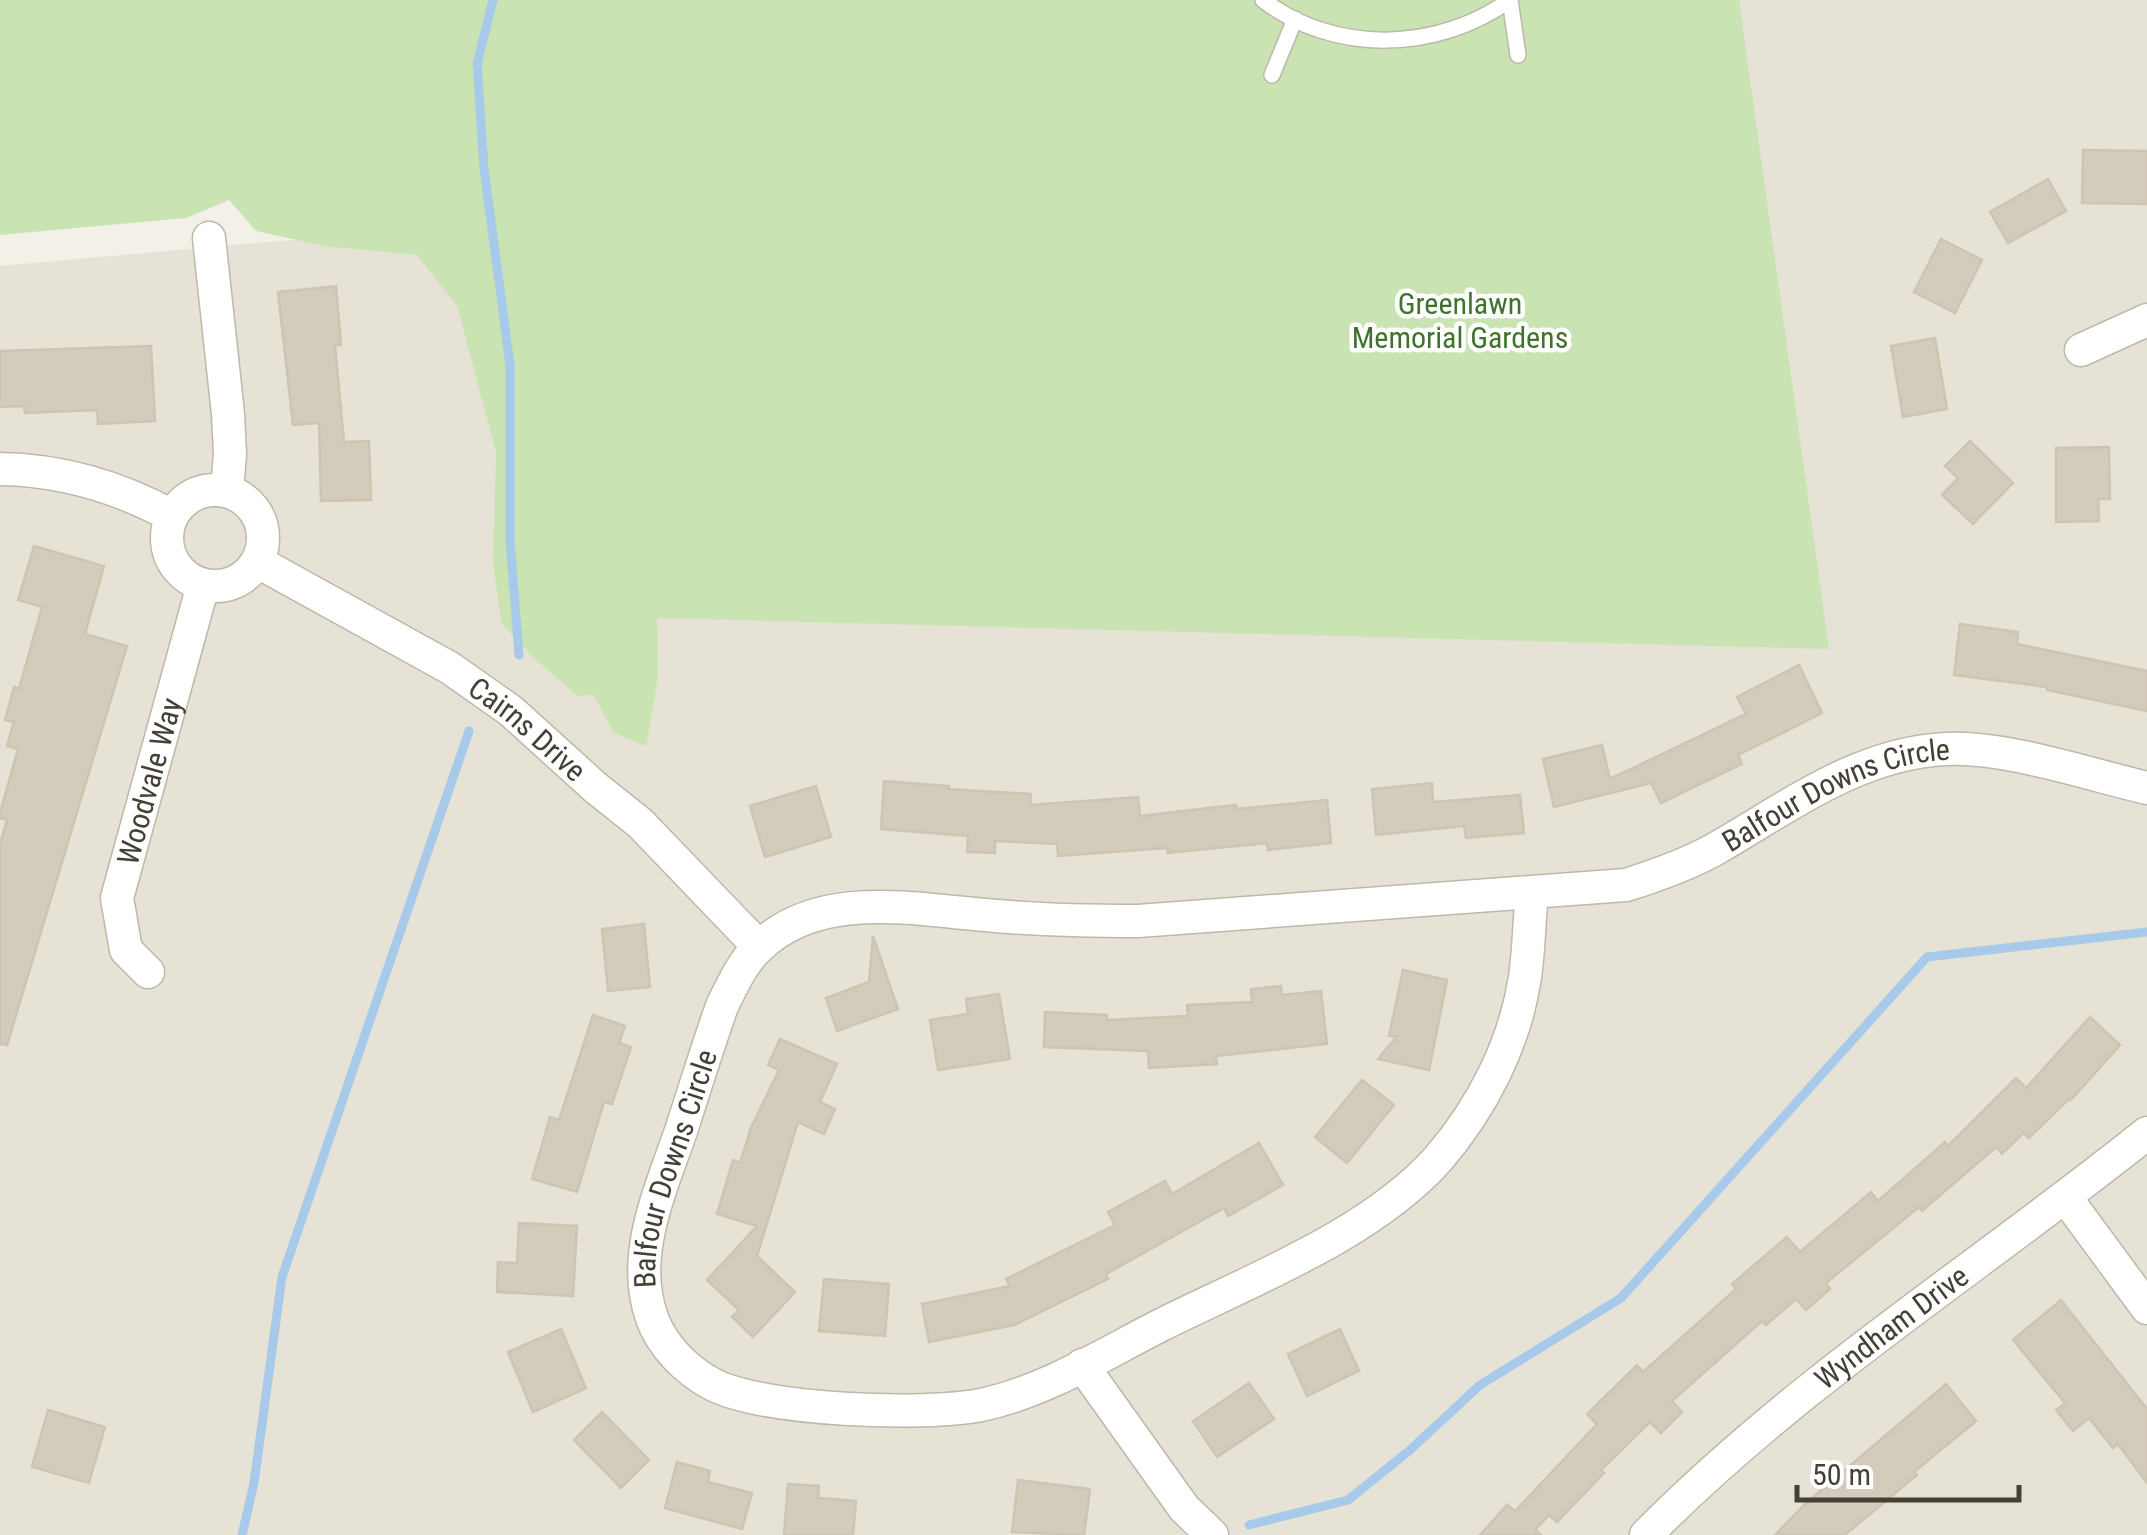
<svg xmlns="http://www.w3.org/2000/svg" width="2147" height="1535" font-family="'Roboto Condensed',sans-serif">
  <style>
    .residential { fill: #e6e2d5 }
    .green { fill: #c9e3b2 }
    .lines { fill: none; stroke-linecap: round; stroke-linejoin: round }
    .stream { stroke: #a7c9ea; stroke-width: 9 }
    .building { fill: #d3ccbd; stroke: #cdc5b1; stroke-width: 2.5 }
    .lane-casing { stroke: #bdb8aa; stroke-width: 18 }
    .street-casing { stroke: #bdb8aa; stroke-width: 35 }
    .lane { stroke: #fff; stroke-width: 15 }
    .street { stroke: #fff; stroke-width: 32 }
    .labels { text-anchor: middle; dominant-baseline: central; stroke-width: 9; stroke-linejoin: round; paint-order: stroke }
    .park-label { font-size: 30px; fill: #41722e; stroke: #fff }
    .street-label { font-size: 30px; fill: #444036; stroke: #fff }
  </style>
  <rect width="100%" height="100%" fill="#f2f0e7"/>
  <path class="residential" d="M 1731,0 L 2147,0 L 2147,1535 L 0,1535 L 0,266 L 749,199 Z"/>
  <path class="green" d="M 0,0 L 1739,0 L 1829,649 L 657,618 L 658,677 L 646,746 L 614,733 L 593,694 L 578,696 L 534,658 L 501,623 L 493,562 L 496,452 L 457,306 L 417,255 L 325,246 L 256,231 L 229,200 L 186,218 L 0,235 Z"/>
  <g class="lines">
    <g class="stream">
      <path d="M 493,0 L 477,64 L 484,168 L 510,365 L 510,541 L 519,655"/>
      <path d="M 1249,1525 L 1348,1500 L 1410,1450 L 1480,1385 L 1621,1298 L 1927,957 L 2147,932"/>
      <path d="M 242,1535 L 254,1483 L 282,1277 L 469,731"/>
    </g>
  </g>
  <g class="building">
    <path d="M 2083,150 L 2147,151 L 2147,204 L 2082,203 Z"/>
    <path d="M 2048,179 L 2066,211 L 2008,243 L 1990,212 Z"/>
    <path d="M 1941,239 L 1982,260 L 1955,313 L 1914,292 Z"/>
    <path d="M 336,286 L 341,345 L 335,345 L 344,442 L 369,441 L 371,500 L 321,501 L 319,423 L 293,425 L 278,292 Z"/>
    <path d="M 1935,338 L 1947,409 L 1903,417 L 1891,346 Z"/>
    <path d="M 151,346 L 155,421 L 98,424 L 97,410 L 25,413 L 24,406 L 0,407 L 0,351 Z"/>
    <path d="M 1970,441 L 2013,483 L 1973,524 L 1942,495 L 1958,478 L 1945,466 Z"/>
    <path d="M 2109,447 L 2110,499 L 2098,499 L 2099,521 L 2056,522 L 2056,448 Z"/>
    <path d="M 34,546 L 104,566 L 85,634 L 127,646 L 7,1045 L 0,1044 L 0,844 L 7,820 L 0,818 L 0,813 L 18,749 L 7,746 L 14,722 L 5,720 L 14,687 L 19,689 L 42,607 L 18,600 Z"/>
    <path d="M 1960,624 L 2018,632 L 2017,644 L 2147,671 L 2147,711 L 2047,690 L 2047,687 L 1954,675 Z"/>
    <path d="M 1799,665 L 1822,713 L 1738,755 L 1742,764 L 1661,803 L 1651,783 L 1554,807 L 1543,759 L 1602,745 L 1610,779 L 1746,714 L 1737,697 Z"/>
    <path d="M 884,781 L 949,786 L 948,789 L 1031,794 L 1030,805 L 1138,797 L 1140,816 L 1236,805 L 1236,809 L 1327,800 L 1331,843 L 1268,850 L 1267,843 L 1168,853 L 1167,848 L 1058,856 L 1057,844 L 995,841 L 995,853 L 967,852 L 968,836 L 881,829 Z"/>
    <path d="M 1432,783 L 1433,802 L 1520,795 L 1524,833 L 1466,838 L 1464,826 L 1376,835 L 1372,789 Z"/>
    <path d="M 816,786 L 831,837 L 765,857 L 750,806 Z"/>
    <path d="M 644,924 L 650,987 L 608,991 L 602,929 Z"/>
    <path d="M 873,936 L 898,1009 L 837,1031 L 826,998 L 869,982 Z"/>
    <path d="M 1403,970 L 1447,980 L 1429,1070 L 1378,1059 L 1397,1036 L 1389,1036 Z"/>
    <path d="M 1281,986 L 1282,995 L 1321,991 L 1327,1044 L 1216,1056 L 1217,1064 L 1149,1068 L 1148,1051 L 1044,1047 L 1045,1012 L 1107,1015 L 1107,1020 L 1188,1016 L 1187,1005 L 1252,1002 L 1251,989 Z"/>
    <path d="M 999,994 L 1010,1059 L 938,1070 L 930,1020 L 968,1014 L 966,999 Z"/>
    <path d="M 593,1015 L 625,1026 L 619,1043 L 631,1047 L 612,1104 L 604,1102 L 577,1192 L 532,1179 L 550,1117 L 559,1120 Z"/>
    <path d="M 2090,1017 L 2120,1045 L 2071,1100 L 2069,1099 L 2029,1138 L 2023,1133 L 2002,1154 L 1996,1147 L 1922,1211 L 1919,1207 L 1826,1283 L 1830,1289 L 1806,1310 L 1796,1299 L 1766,1325 L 1762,1321 L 1672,1401 L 1682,1412 L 1661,1433 L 1650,1422 L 1601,1470 L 1604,1473 L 1557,1522 L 1549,1515 L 1535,1530 L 1541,1535 L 1480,1535 L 1507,1505 L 1515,1511 L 1597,1424 L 1587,1414 L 1637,1365 L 1643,1372 L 1736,1289 L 1732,1284 L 1787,1237 L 1800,1252 L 1871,1192 L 1878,1201 L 1945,1142 L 1948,1146 L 2016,1078 L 2026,1088 Z"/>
    <path d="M 780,1039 L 837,1064 L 820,1102 L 835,1109 L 824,1134 L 798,1122 L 757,1256 L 795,1292 L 753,1337 L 732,1317 L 739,1310 L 707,1280 L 757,1226 L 717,1214 L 733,1160 L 740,1163 L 751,1128 L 779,1070 L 768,1065 Z"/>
    <path d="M 1362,1080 L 1394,1105 L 1347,1163 L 1315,1137 Z"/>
    <path d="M 1259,1143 L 1283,1185 L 1228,1216 L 1224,1208 L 1106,1274 L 1108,1279 L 1014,1325 L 929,1342 L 922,1304 L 1010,1286 L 1006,1279 L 1115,1225 L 1108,1212 L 1165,1181 L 1172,1194 Z"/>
    <path d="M 519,1223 L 577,1226 L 573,1296 L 497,1292 L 498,1262 L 517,1263 Z"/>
    <path d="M 824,1279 L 889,1284 L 885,1336 L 819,1331 Z"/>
    <path d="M 2061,1300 L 2147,1409 L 2147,1483 L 2118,1444 L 2113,1448 L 2089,1418 L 2073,1431 L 2056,1410 L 2065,1403 L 2013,1340 Z"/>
    <path d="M 561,1329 L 586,1388 L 533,1412 L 508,1352 Z"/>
    <path d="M 1340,1329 L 1359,1371 L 1307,1396 L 1288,1354 Z"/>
    <path d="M 1249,1383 L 1274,1419 L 1217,1457 L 1193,1421 Z"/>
    <path d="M 1946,1384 L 1976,1421 L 1914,1472 L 1917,1475 L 1845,1535 L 1775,1535 L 1805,1504 Z"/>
    <path d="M 48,1410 L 105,1427 L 89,1483 L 32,1467 Z"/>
    <path d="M 602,1412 L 649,1460 L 621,1488 L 574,1440 Z"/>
    <path d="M 677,1462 L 710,1471 L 708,1482 L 752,1493 L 742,1529 L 665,1508 Z"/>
    <path d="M 1018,1480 L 1090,1489 L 1084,1535 L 1012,1532 Z"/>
    <path d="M 788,1484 L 819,1486 L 818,1498 L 856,1501 L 853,1535 L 784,1535 Z"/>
  </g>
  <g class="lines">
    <defs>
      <g id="lane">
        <path d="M 1263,0 C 1335,55 1437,52 1510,0"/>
        <path d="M 1510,0 L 1518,55"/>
        <path d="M 1272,75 L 1295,19"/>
      </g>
      <g id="street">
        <path d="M 209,238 L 228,414 L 230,454 L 227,491"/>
        <path d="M 2081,350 L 2147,320"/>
        <path d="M 0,469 C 61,470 119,487 172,516"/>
        <circle cx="215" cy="538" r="48"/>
        <path id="s1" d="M 258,562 L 450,668 L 511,711 L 596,788 L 640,823 L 759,947"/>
        <path id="s2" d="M 1532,894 C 1529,921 1529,950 1525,977 C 1515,1044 1482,1108 1438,1159 C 1370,1235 1251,1280 1161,1325 C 1104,1354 1044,1392 981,1405 C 924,1416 764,1411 712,1384 C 686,1370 662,1346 652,1318 C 629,1255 662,1187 682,1128 C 695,1087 708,1046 722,1006 C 732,986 742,963 758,948 C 818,889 911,909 985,915 C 1036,920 1087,921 1138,921 L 1626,885 C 1658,875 1689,864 1717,848 C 1790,806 1859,753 1946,749 C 2006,746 2087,774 2147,788"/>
        <path id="s3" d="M 148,972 L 126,950 L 117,898 L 203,585"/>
        <path d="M 2066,1198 L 2147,1308"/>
        <path d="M 1082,1365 L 1184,1508 L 1212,1535"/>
        <path id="s4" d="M 1646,1535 C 1797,1382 1980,1267 2147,1133"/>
      </g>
    </defs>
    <use href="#lane" class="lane-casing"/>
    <use href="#street" class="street-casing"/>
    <use href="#lane" class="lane"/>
    <use href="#street" class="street"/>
  </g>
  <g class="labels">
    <g class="park-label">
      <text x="1460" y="303">Greenlawn<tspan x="1460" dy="34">Memorial Gardens</tspan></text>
    </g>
    <g class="street-label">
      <text stroke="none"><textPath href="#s1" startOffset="318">Cairns Drive</textPath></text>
      <text stroke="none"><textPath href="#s3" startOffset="205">Woodvale Way</textPath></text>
      <text stroke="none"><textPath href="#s2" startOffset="2678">Balfour Downs Circle</textPath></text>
      <text stroke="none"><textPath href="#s2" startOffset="1328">Balfour Downs Circle</textPath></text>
      <text stroke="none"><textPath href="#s4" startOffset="322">Wyndham Drive</textPath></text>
    </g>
  </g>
  <path d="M1797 1485v15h222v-15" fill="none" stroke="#444036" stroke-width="5"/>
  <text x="1812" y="1485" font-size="30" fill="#444036" stroke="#ffffff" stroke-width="8" paint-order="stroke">50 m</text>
</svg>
